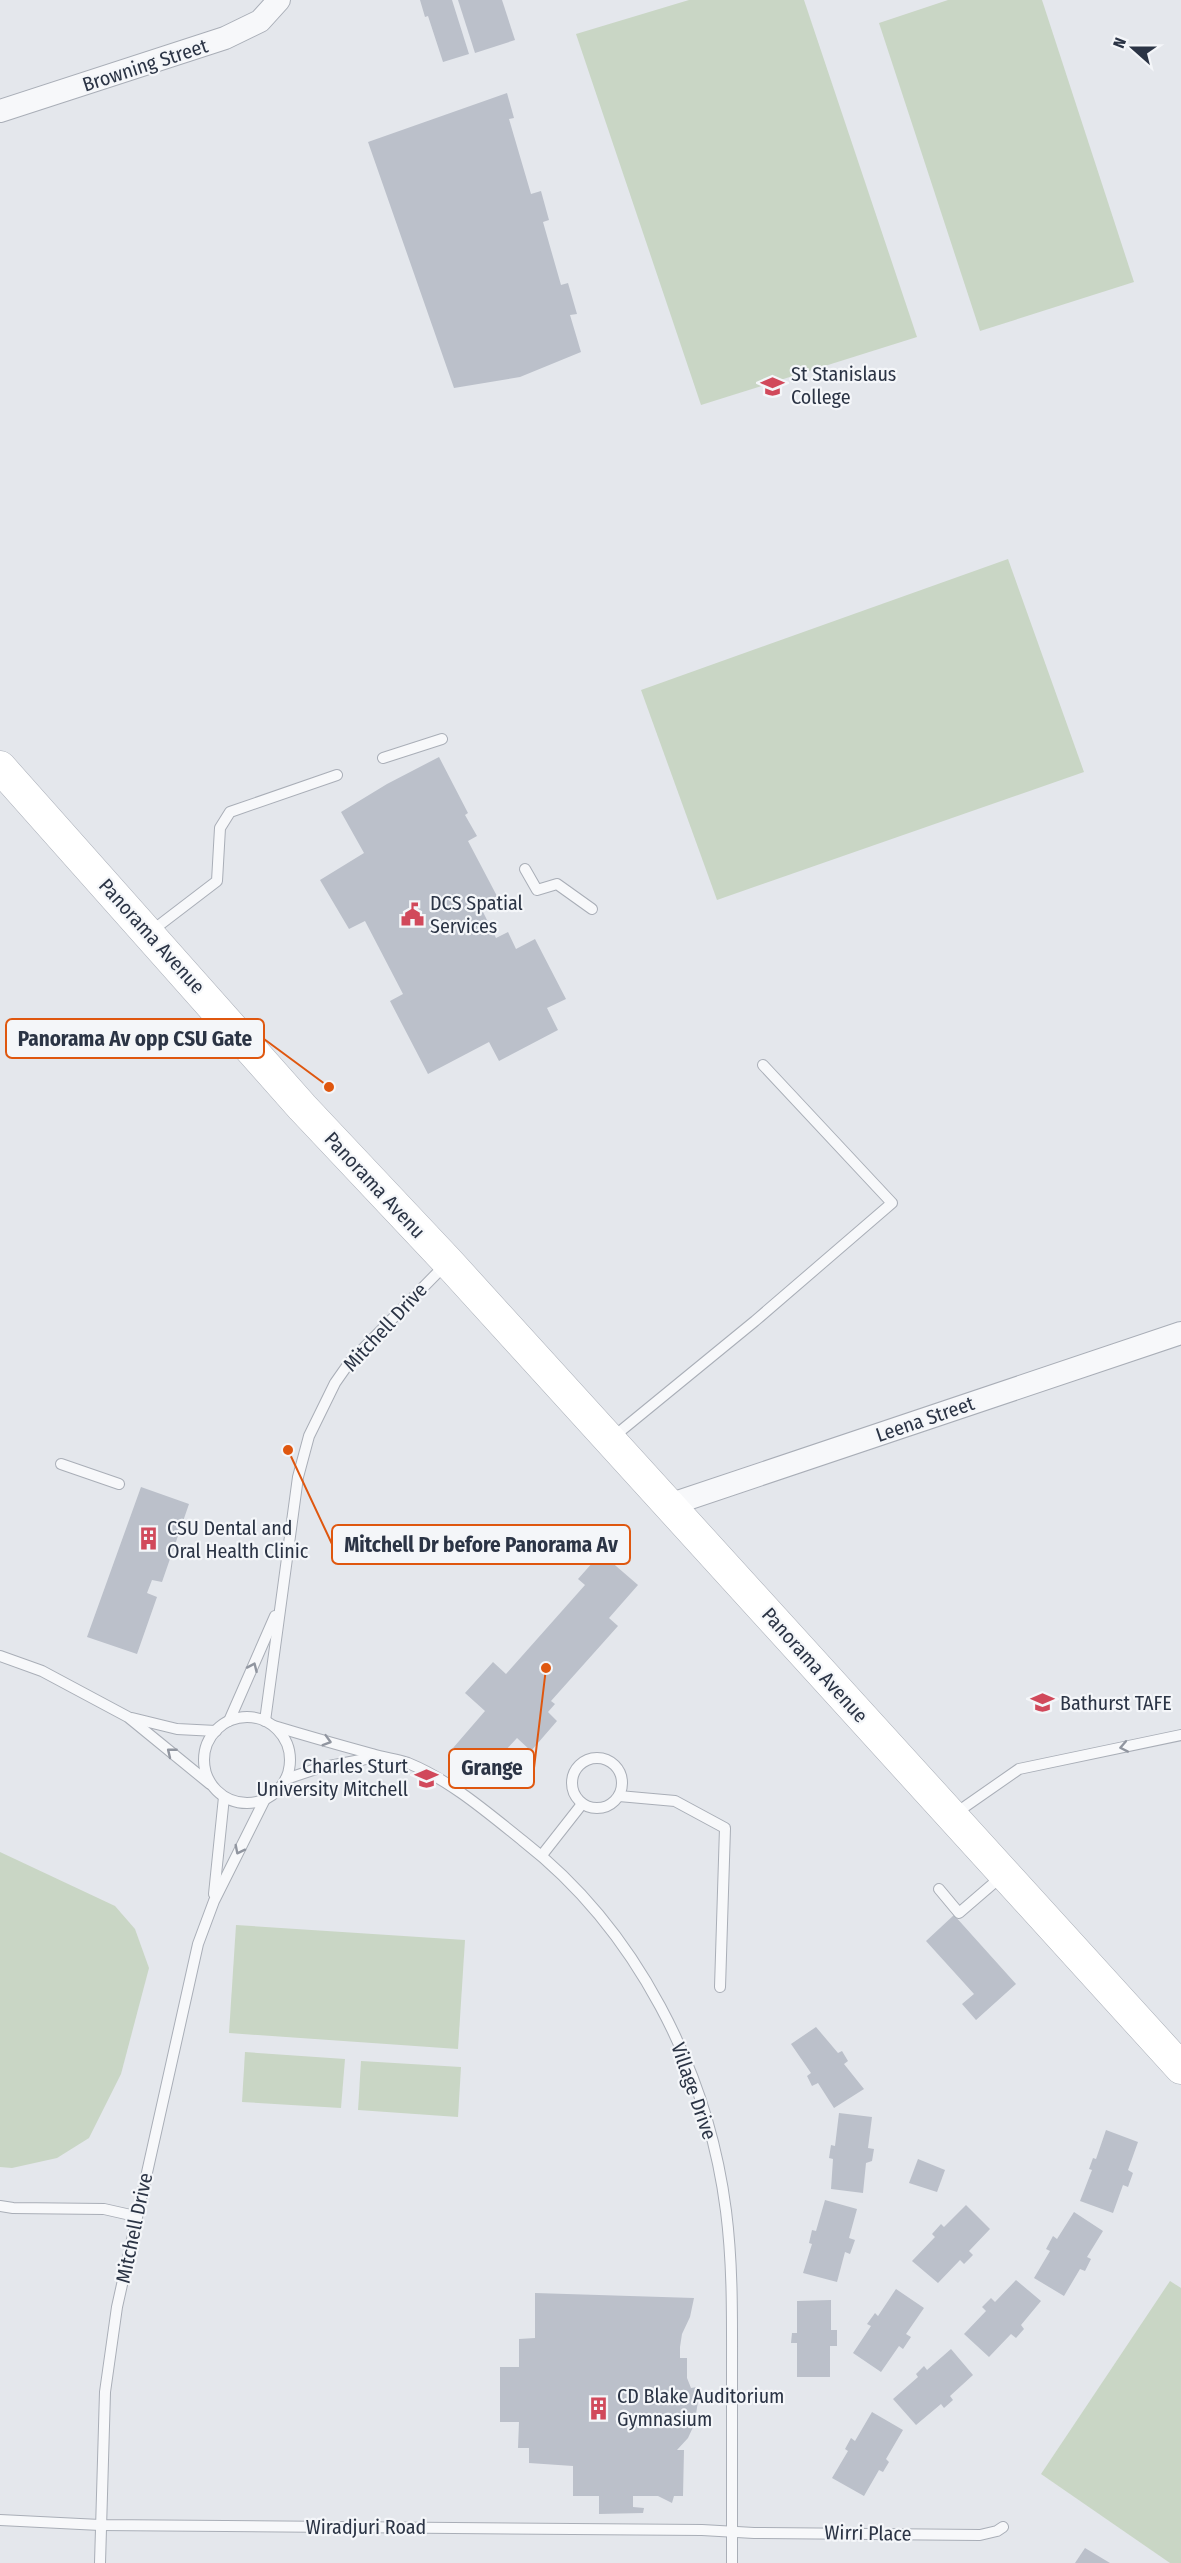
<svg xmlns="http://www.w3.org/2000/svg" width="1181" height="2563" font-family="'Fira Sans Condensed',sans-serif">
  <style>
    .green { fill: #c9d6c5 }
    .building { fill: #bbc0ca }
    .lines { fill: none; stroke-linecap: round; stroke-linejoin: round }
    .lane-casing { stroke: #a9aeb7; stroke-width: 12 }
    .street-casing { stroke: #a9aeb7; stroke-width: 24 }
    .secondary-casing { stroke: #a9aeb7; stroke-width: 33 }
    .lane { stroke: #f7f8fa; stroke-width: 10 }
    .street { stroke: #f7f8fa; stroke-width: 22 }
    .secondary { stroke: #fff; stroke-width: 32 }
    .oneway { stroke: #9196a0 }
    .labels { text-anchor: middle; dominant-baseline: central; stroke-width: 4.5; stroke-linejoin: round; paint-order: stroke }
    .street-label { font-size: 20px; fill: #2b3445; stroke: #f4f6f9 }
    .poi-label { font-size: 20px; fill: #2b3445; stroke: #f4f6f9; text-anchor: start }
    .leader { fill: none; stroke: #df570f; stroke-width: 2 }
    .callout-dot { fill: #df570f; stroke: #f4f6f9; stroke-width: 2 }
    .callout { fill: #f4f6f9; stroke: #df570f; stroke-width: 2 }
    .callout-label { font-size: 21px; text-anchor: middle; font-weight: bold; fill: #2b3445 }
  </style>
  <rect width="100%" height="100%" fill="#e4e7ec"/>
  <g class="green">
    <path d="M 689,0 L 804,0 L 917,337 L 701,405 L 576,34 Z"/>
    <path d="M 948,0 L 1042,0 L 1134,282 L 980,331 L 879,23 Z"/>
    <path d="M 1008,559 L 1084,772 L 717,900 L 641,690 Z"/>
    <path d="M 0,1852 L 115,1906 L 135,1929 L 149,1968 L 121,2074 L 89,2138 L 57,2158 L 12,2168 L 0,2167 Z"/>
    <path d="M 236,1925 L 465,1940 L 458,2049 L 229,2033 Z"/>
    <path d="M 245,2052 L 345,2059 L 341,2108 L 242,2102 Z"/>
    <path d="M 361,2061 L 461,2067 L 458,2117 L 358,2110 Z"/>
    <path d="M 1170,2281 L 1181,2288 L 1181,2563 L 1170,2563 L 1041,2474 Z"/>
  </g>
  <g class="building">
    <path d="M 420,0 L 452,0 L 469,54 L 443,62 L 428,16 L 425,17 Z"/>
    <path d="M 458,0 L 502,0 L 515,40 L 475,53 Z"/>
    <path d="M 507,93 L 514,118 L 509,119 L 531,194 L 541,191 L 549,220 L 543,222 L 561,285 L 568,283 L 577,314 L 570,315 L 581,352 L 520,377 L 454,388 L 368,142 Z"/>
    <path d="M 439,757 L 468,813 L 465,815 L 477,836 L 468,841 L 498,898 L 481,908 L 496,938 L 508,932 L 516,949 L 535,939 L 566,999 L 547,1008 L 558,1030 L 499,1061 L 489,1042 L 428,1074 L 390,1001 L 403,994 L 365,921 L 349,929 L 320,880 L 364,853 L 341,812 L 387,784 Z"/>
    <path d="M 141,1487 L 189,1504 L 162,1582 L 152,1580 L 147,1593 L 157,1597 L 137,1654 L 87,1637 Z"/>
    <path d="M 601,1553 L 638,1585 L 609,1618 L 618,1626 L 551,1701 L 555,1704 L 548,1712 L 557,1721 L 531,1751 L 517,1738 L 483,1775 L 453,1748 L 485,1711 L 465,1693 L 493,1662 L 506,1674 L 585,1585 L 578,1579 Z"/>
    <path d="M 954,1915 L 1016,1984 L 976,2020 L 962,2004 L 974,1994 L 926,1941 Z"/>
    <path d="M 816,2027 L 838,2053 L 842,2051 L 848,2061 L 844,2064 L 864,2089 L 834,2108 L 818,2083 L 812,2086 L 807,2076 L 811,2073 L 791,2044 Z"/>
    <path d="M 839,2113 L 872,2117 L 868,2148 L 874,2149 L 872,2161 L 866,2163 L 863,2193 L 831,2189 L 833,2159 L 829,2158 L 831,2145 L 835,2146 Z"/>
    <path d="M 1106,2130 L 1138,2142 L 1128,2170 L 1133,2173 L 1128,2187 L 1123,2185 L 1113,2213 L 1080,2201 L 1092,2170 L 1089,2169 L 1093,2158 L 1096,2159 Z"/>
    <path d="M 918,2159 L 945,2170 L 937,2192 L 909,2183 Z"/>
    <path d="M 825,2200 L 857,2209 L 849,2238 L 855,2240 L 850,2254 L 845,2252 L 837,2282 L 803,2273 L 812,2244 L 809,2243 L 812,2230 L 816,2231 Z"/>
    <path d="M 966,2205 L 990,2229 L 969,2251 L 973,2255 L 964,2264 L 960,2260 L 938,2283 L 912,2261 L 935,2237 L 932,2234 L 941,2224 L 944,2227 Z"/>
    <path d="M 1074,2212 L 1103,2231 L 1087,2257 L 1091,2259 L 1085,2271 L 1080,2269 L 1064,2296 L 1034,2278 L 1050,2251 L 1046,2249 L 1053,2236 L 1057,2239 Z"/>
    <path d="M 1016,2280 L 1041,2301 L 1021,2325 L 1024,2329 L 1016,2338 L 1011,2334 L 989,2357 L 964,2334 L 986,2311 L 982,2307 L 991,2298 L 995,2302 Z"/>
    <path d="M 896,2289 L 924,2308 L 906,2334 L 911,2337 L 903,2349 L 899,2346 L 881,2372 L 853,2353 L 871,2326 L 867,2324 L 875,2313 L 878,2316 Z"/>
    <path d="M 535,2293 L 694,2298 L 690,2317 L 682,2334 L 680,2347 L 680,2358 L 687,2358 L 687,2378 L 691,2388 L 697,2387 L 698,2402 L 694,2425 L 688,2438 L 677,2450 L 684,2450 L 683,2496 L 674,2496 L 672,2503 L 658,2496 L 633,2496 L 633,2507 L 644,2508 L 643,2513 L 599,2514 L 599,2496 L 573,2496 L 573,2466 L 529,2463 L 529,2448 L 518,2448 L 519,2422 L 500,2422 L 500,2367 L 519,2367 L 519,2339 L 535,2338 Z"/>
    <path d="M 831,2300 L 831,2330 L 837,2330 L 837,2346 L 830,2346 L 830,2377 L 797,2377 L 797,2343 L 791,2343 L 792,2333 L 797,2333 L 797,2301 Z"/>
    <path d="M 951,2349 L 973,2375 L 950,2396 L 953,2400 L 944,2408 L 941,2404 L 916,2425 L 893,2399 L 918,2377 L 916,2374 L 924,2366 L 927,2370 Z"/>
    <path d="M 872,2412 L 903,2430 L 886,2459 L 889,2462 L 883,2472 L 879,2470 L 864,2496 L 832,2478 L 848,2451 L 845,2449 L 851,2438 L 855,2441 Z"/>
    <path d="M 1085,2548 L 1110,2563 L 1075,2563 Z"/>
  </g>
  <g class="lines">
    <defs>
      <g id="lane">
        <path d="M 383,758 L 442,739"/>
        <path d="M 525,869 L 537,890 L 557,884 L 592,909"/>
        <path d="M 149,933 L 217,881 L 220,828 L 230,812 L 337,775"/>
        <path d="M 612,1438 L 755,1321 L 892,1203 L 763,1065"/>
        <path d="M 61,1464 L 119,1484"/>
        <path d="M 0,1656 L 42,1671 L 128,1717 L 210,1784"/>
        <circle cx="247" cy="1760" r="43"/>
        <path d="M 132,1718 L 177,1729 L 216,1731"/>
        <path d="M 229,1721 L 275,1616"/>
        <path d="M 265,1721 L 298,1477 L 309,1436 L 335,1383 L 349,1363 L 446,1264"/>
        <path d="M 274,1726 C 307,1736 339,1745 372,1754 C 384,1758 397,1759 408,1763 C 450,1780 488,1813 523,1841 C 636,1929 708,2070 726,2211 C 733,2266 732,2321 732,2376 C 732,2438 732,2501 732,2563"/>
        <circle cx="597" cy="1783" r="25"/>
        <path d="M 286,1779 L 319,1768 L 376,1757"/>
        <path d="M 619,1796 L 675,1801 L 725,1828 L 720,1987"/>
        <path d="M 953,1815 L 1019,1769 L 1181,1735"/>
        <path d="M 542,1855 L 582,1804"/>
        <path d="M 939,1889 L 959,1913 L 1002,1876"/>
        <path d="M 214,1894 L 224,1797"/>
        <path d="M 0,2206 L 13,2208 L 104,2209 L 135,2216"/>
        <path d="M 0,2520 L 100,2525 L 702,2530 L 754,2533 L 980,2535 L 997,2531 L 1003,2527"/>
        <path d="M 100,2563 L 105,2392 L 117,2307 L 198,1944 L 214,1901 L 265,1799"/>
      </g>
      <g id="street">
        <path d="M 0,111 L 225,38 L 260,21 L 279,0"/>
        <path d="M 669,1505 L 1181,1333"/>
      </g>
      <path id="secondary" d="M 0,767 L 302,1107 L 448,1262 L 1181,2068"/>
    </defs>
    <use href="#lane" class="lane-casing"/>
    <use href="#street" class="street-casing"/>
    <use href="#secondary" class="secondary-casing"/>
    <use href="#lane" class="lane"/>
    <use href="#street" class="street"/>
    <use href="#secondary" class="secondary"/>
  </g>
  <defs><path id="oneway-chevron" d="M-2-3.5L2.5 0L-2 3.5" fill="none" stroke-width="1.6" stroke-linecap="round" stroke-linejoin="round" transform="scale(1.5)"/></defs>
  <g class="oneway">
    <use href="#oneway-chevron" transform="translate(253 1667) rotate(-66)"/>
    <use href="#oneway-chevron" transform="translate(327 1741) rotate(16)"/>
    <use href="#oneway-chevron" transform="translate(1124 1747) rotate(169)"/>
    <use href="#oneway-chevron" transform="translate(171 1752) rotate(-141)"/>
    <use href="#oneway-chevron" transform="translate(239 1850) rotate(117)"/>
  </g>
  <defs>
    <symbol id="school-bare" viewBox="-9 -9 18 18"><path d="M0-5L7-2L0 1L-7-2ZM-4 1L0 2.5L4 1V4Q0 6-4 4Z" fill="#d1495b" stroke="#f4f6f9" stroke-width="2.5" paint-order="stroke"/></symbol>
    <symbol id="civic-bare" viewBox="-9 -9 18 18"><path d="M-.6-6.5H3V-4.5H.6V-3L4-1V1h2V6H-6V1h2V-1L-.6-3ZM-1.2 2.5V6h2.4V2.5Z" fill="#d1495b" stroke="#f4f6f9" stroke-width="2.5" paint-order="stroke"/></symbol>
    <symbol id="building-bare" viewBox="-9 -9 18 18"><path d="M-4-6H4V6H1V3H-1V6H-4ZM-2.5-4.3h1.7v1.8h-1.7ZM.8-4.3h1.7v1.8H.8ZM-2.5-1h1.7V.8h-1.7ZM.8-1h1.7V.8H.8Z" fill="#d1495b" stroke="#f4f6f9" stroke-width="2.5" paint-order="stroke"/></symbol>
    <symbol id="university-bare" viewBox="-9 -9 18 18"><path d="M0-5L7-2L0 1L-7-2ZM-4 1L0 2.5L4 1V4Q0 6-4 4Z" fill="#d1495b" stroke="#f4f6f9" stroke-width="2.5" paint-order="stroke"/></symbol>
  </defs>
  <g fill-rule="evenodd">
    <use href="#school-bare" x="756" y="370" width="33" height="33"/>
    <use href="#civic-bare" x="396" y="898" width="33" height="33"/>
    <use href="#building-bare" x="132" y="1522" width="33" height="33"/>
    <use href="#university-bare" x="1026" y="1686" width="33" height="33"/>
    <use href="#university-bare" x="410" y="1762" width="33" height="33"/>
    <use href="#building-bare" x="582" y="2392" width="33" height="33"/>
  </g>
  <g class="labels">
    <g class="street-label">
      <text transform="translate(145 65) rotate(-18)">Browning Street</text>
      <text transform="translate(152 936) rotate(48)">Panorama Avenue</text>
      <text transform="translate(375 1185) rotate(47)">Panorama Avenu</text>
      <text transform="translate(385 1327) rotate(-47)">Mitchell Drive</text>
      <text transform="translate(925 1419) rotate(-19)">Leena Street</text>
      <text transform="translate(815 1665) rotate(48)">Panorama Avenue</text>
      <text transform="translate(694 2091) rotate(71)">Village Drive</text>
      <text transform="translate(134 2228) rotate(-78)">Mitchell Drive</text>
      <text x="366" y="2527">Wiradjuri Road</text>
      <text transform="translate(868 2533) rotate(1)">Wirri Place</text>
    </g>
    <g class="poi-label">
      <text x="791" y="374">St Stanislaus<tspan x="791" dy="23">College</tspan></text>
      <text x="430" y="903">DCS Spatial<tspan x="430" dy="23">Services</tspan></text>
      <text x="167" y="1528">CSU Dental and<tspan x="167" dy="23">Oral Health Clinic</tspan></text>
      <text x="1060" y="1703">Bathurst TAFE</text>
      <text x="408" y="1766" text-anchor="end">Charles Sturt<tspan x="408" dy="23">University Mitchell</tspan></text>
      <text x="617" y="2396">CD Blake Auditorium<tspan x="617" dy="23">Gymnasium</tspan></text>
    </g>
  </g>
  <path class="leader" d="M329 1087L264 1039M288 1450L332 1544M546 1668L534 1768"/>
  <g class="callout-dot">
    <circle cx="329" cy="1087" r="6"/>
    <circle cx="288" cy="1450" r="6"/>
    <circle cx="546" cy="1668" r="6"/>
  </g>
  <g class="callout">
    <rect x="6" y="1019" width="258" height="39" rx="6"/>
    <rect x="332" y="1525" width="298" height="39" rx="6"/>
    <rect x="449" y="1749" width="85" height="39" rx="6"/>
  </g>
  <g class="callout-label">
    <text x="135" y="1046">Panorama Av opp CSU Gate</text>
    <text x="481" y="1552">Mitchell Dr before Panorama Av</text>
    <text x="492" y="1775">Grange</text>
  </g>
  <g transform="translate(1133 48) rotate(291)" stroke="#f4f6f9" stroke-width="4.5" paint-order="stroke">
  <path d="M0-4.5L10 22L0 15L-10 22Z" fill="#2b3445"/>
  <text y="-9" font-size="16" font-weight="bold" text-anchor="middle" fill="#2b3445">N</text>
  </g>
</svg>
